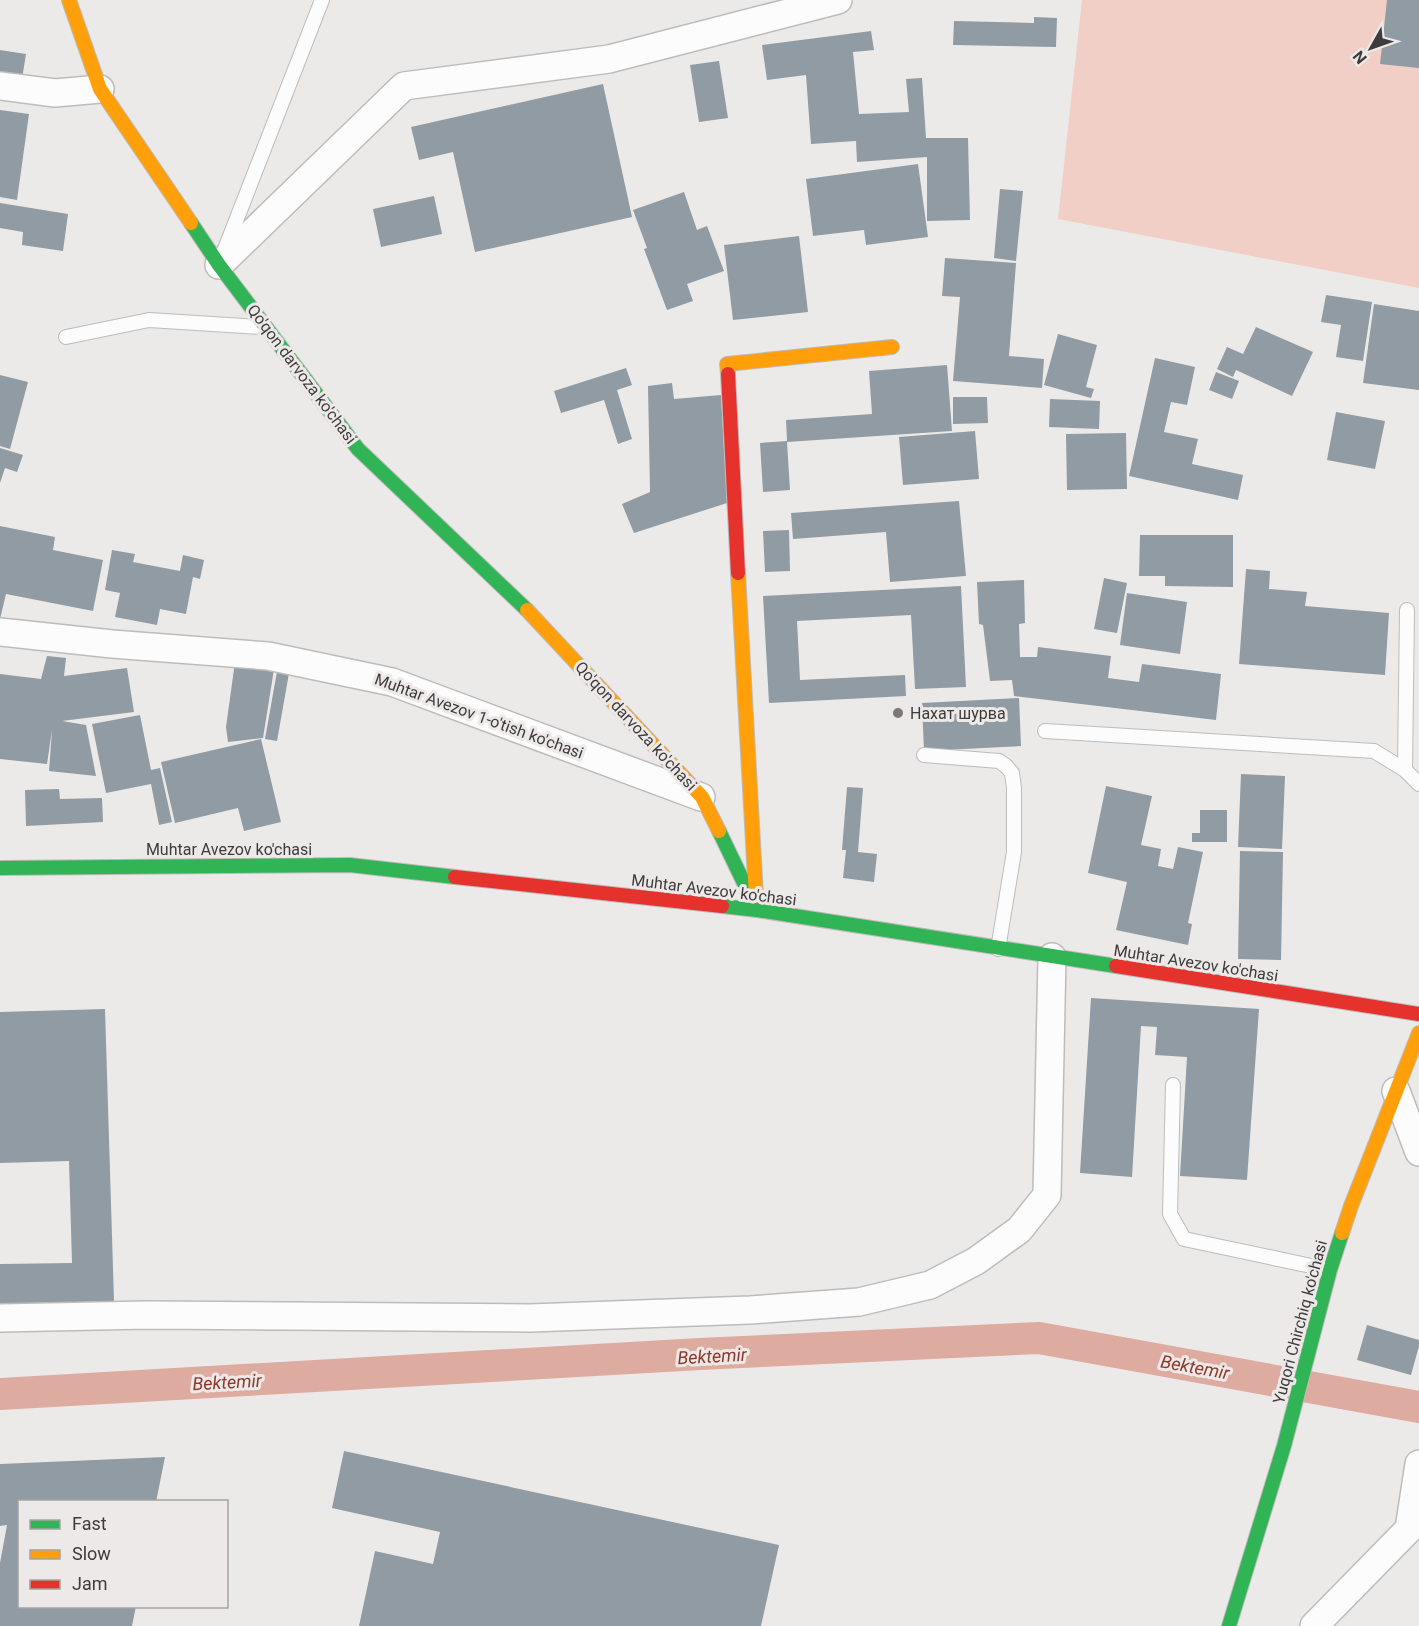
<svg xmlns="http://www.w3.org/2000/svg" width="1419" height="1626" font-family="Roboto,sans-serif">
  <style>
    .green { fill: #f1cfc7 }
    .lines { fill: none; stroke-linecap: round; stroke-linejoin: round }
    .canal { stroke: #ddaba0; stroke-width: 32 }
    .building { fill: #919ba3 }
    .lane-casing { stroke: #bdbcbb; stroke-width: 16 }
    .street-casing { stroke: #bdbcbb; stroke-width: 30 }
    .fast-casing { stroke: #bdbcbb; stroke-width: 16 }
    .slow-casing { stroke: #bdbcbb; stroke-width: 16 }
    .jam-casing { stroke: #bdbcbb; stroke-width: 16 }
    .lane { stroke: #fcfcfc; stroke-width: 14 }
    .street { stroke: #fcfcfc; stroke-width: 27 }
    .fast { stroke: #30b455; stroke-width: 14 }
    .slow { stroke: #ff9f0a; stroke-width: 14 }
    .jam { stroke: #e5322d; stroke-width: 14 }
    .poi-dot { fill: #7a7878; stroke: #ede9e8; stroke-width: 2 }
    .labels { text-anchor: middle; dominant-baseline: central; stroke-width: 6; stroke-linejoin: round; paint-order: stroke }
    .street-label { font-size: 16px; fill: #3d3b3b; stroke: #ede9e8 }
    .poi-label { font-size: 16px; fill: #3d3b3b; stroke: #ede9e8; text-anchor: start }
    .water-label { font-size: 18px; font-style: italic; fill: #8e3829; stroke: #ede9e8 }
  </style>
  <rect width="100%" height="100%" fill="#eceae9"/>
  <path class="green" d="M 1082,0 L 1419,0 L 1419,288 L 1058,219 Z"/>
  <g class="lines">
    <path class="canal" d="M 0,1394 L 700,1354 L 1039,1338 L 1419,1407"/>
  </g>
  <g class="building">
    <path d="M 1387,0 L 1419,0 L 1419,68 L 1380,64 Z"/>
    <path d="M 1034,17 L 1057,18 L 1056,47 L 953,45 L 954,21 L 1034,23 Z"/>
    <path d="M 871,31 L 874,50 L 853,52 L 859,114 L 909,112 L 906,79 L 922,78 L 926,138 L 968,138 L 970,220 L 927,221 L 927,157 L 857,162 L 856,141 L 811,144 L 806,75 L 767,80 L 762,45 Z"/>
    <path d="M 0,50 L 26,54 L 21,85 L 0,82 Z"/>
    <path d="M 719,61 L 728,118 L 699,122 L 690,65 Z"/>
    <path d="M 603,84 L 632,217 L 475,252 L 453,152 L 419,160 L 411,127 Z"/>
    <path d="M 0,110 L 29,114 L 17,200 L 0,197 Z"/>
    <path d="M 918,164 L 928,237 L 866,245 L 864,230 L 813,236 L 806,179 Z"/>
    <path d="M 1000,189 L 1023,191 L 1016,261 L 994,258 Z"/>
    <path d="M 684,192 L 697,230 L 707,226 L 724,271 L 687,284 L 693,301 L 667,310 L 644,249 L 647,248 L 633,210 Z"/>
    <path d="M 434,196 L 442,234 L 381,247 L 373,209 Z"/>
    <path d="M 0,203 L 68,214 L 63,251 L 22,245 L 23,232 L 0,228 Z"/>
    <path d="M 799,236 L 808,312 L 733,320 L 724,245 Z"/>
    <path d="M 945,258 L 1016,263 L 1009,356 L 1044,359 L 1042,388 L 953,381 L 960,297 L 942,296 Z"/>
    <path d="M 1326,295 L 1372,302 L 1363,361 L 1336,357 L 1341,325 L 1321,322 Z"/>
    <path d="M 1374,304 L 1419,311 L 1419,390 L 1363,383 Z"/>
    <path d="M 1256,327 L 1313,352 L 1292,396 L 1236,370 L 1233,377 L 1217,369 L 1227,347 L 1243,354 Z"/>
    <path d="M 1058,334 L 1097,345 L 1086,387 L 1094,389 L 1091,398 L 1044,385 Z"/>
    <path d="M 1155,358 L 1195,367 L 1187,405 L 1171,402 L 1164,432 L 1198,439 L 1192,464 L 1243,475 L 1238,500 L 1129,476 Z"/>
    <path d="M 947,365 L 952,431 L 787,442 L 790,490 L 763,492 L 760,443 L 787,441 L 786,420 L 872,414 L 869,371 Z"/>
    <path d="M 626,368 L 632,385 L 617,390 L 632,439 L 618,444 L 604,400 L 561,413 L 554,391 Z"/>
    <path d="M 1216,372 L 1239,381 L 1232,399 L 1209,390 Z"/>
    <path d="M 0,375 L 28,382 L 10,449 L 0,446 Z"/>
    <path d="M 672,383 L 674,399 L 721,395 L 727,503 L 634,533 L 622,504 L 650,492 L 648,386 Z"/>
    <path d="M 953,397 L 987,397 L 988,423 L 953,424 Z"/>
    <path d="M 1050,399 L 1100,401 L 1099,429 L 1049,427 Z"/>
    <path d="M 1336,412 L 1385,421 L 1375,469 L 1327,460 Z"/>
    <path d="M 975,431 L 979,479 L 903,485 L 899,437 Z"/>
    <path d="M 1126,433 L 1127,489 L 1067,490 L 1066,434 Z"/>
    <path d="M 0,448 L 23,455 L 17,472 L 5,468 L 0,483 Z"/>
    <path d="M 959,501 L 966,576 L 890,582 L 886,532 L 793,539 L 791,513 Z"/>
    <path d="M 0,526 L 55,537 L 53,550 L 103,560 L 93,611 L 6,594 L 0,619 Z"/>
    <path d="M 789,530 L 790,571 L 765,572 L 763,531 Z"/>
    <path d="M 1140,535 L 1233,535 L 1233,587 L 1165,586 L 1165,576 L 1139,576 Z"/>
    <path d="M 112,550 L 135,554 L 133,562 L 180,571 L 183,555 L 204,560 L 200,579 L 193,577 L 186,614 L 160,609 L 157,625 L 115,617 L 120,593 L 105,590 Z"/>
    <path d="M 1246,569 L 1270,571 L 1269,589 L 1307,592 L 1305,606 L 1389,613 L 1385,675 L 1239,664 Z"/>
    <path d="M 1104,578 L 1127,583 L 1117,633 L 1094,629 Z"/>
    <path d="M 1024,580 L 1025,623 L 1019,624 L 1020,657 L 1037,657 L 1038,647 L 1111,656 L 1108,678 L 1139,682 L 1142,664 L 1221,674 L 1216,720 L 1014,696 L 1012,680 L 990,681 L 983,625 L 979,624 L 977,582 Z"/>
    <path d="M 961,586 L 966,687 L 915,689 L 911,615 L 797,621 L 800,680 L 905,675 L 906,696 L 769,703 L 763,596 Z"/>
    <path d="M 1127,593 L 1187,602 L 1180,654 L 1120,645 Z"/>
    <path d="M 47,656 L 66,658 L 64,676 L 127,668 L 134,712 L 62,721 L 86,725 L 96,776 L 49,771 L 52,730 L 47,764 L 0,759 L 0,674 L 41,679 Z"/>
    <path d="M 279,660 L 291,662 L 277,741 L 265,739 Z"/>
    <path d="M 235,662 L 275,663 L 263,738 L 228,742 L 226,727 Z"/>
    <path d="M 1019,698 L 1021,746 L 924,751 L 922,703 Z"/>
    <path d="M 140,715 L 151,770 L 160,768 L 172,822 L 159,825 L 151,784 L 106,793 L 92,724 Z"/>
    <path d="M 261,739 L 281,822 L 244,831 L 238,808 L 175,823 L 161,762 Z"/>
    <path d="M 1241,774 L 1285,776 L 1282,849 L 1238,847 Z"/>
    <path d="M 1106,786 L 1152,796 L 1141,845 L 1161,849 L 1158,866 L 1173,869 L 1178,847 L 1203,852 L 1188,923 L 1192,924 L 1188,945 L 1116,930 L 1127,882 L 1088,873 Z"/>
    <path d="M 847,787 L 863,788 L 858,852 L 877,854 L 874,882 L 843,878 L 846,850 L 842,850 Z"/>
    <path d="M 59,789 L 60,799 L 102,798 L 103,822 L 26,826 L 25,790 Z"/>
    <path d="M 1200,810 L 1227,810 L 1227,842 L 1192,842 L 1192,833 L 1200,833 Z"/>
    <path d="M 1240,851 L 1283,852 L 1281,960 L 1238,959 Z"/>
    <path d="M 1091,998 L 1259,1009 L 1247,1180 L 1180,1176 L 1187,1057 L 1155,1055 L 1157,1027 L 1141,1026 L 1132,1177 L 1080,1173 Z"/>
    <path d="M 105,1009 L 114,1301 L 0,1304 L 0,1264 L 72,1263 L 69,1161 L 0,1163 L 0,1012 Z"/>
    <path d="M 1367,1325 L 1419,1340 L 1419,1346 L 1411,1375 L 1357,1360 Z"/>
    <path d="M 344,1451 L 779,1545 L 761,1626 L 359,1626 L 375,1551 L 433,1564 L 440,1532 L 332,1508 Z"/>
    <path d="M 165,1457 L 156,1502 L 20,1502 L 20,1606 L 136,1606 L 132,1626 L 0,1626 L 0,1563 L 7,1525 L 0,1526 L 0,1464 Z"/>
  </g>
  <g class="lines">
    <defs>
      <g id="lane">
        <path d="M 225,249 L 322,0"/>
        <path d="M 66,337 L 149,320 L 261,327"/>
        <path d="M 1045,731 L 1374,751 L 1405,770 L 1419,784"/>
        <path d="M 924,755 L 999,761 L 1006,766 L 1012,773 L 1014,788 L 1014,852 L 998,949"/>
        <path d="M 1405,770 L 1407,610"/>
        <path d="M 1173,1085 L 1170,1214 L 1184,1239 L 1330,1270"/>
      </g>
      <g id="street">
        <path d="M 0,86 L 55,93 L 100,89"/>
        <path d="M 219,265 L 404,86 L 609,59 L 838,0"/>
        <path d="M 0,632 L 112,644 L 268,656 L 392,682 L 701,797"/>
        <path d="M 1396,1091 L 1419,1152"/>
        <path d="M 0,1318 L 147,1315 L 530,1318 L 750,1310 L 859,1302 L 930,1285 L 976,1261 L 1019,1230 L 1047,1195 L 1052,957"/>
        <path d="M 1314,1626 L 1409,1529 L 1419,1464"/>
      </g>
      <g id="fast">
        <path d="M 191,223 L 219,265 L 358,449 L 527,610"/>
        <path d="M 719,831 L 757,910"/>
        <path d="M 0,868 L 350,865 L 455,877"/>
        <path d="M 722,906 L 757,910 L 1116,966"/>
        <path d="M 1229,1626 L 1284,1446 L 1330,1270 L 1342,1233"/>
      </g>
      <g id="slow">
        <path d="M 69,0 L 100,89 L 191,223"/>
        <path d="M 728,374 L 727,364 L 892,347"/>
        <path d="M 738,573 L 756,896"/>
        <path d="M 527,610 L 702,797 L 719,831"/>
        <path d="M 1342,1233 L 1351,1206 L 1419,1033"/>
      </g>
      <g id="jam">
        <path d="M 728,374 L 738,573"/>
        <path d="M 455,877 L 722,906"/>
        <path d="M 1116,966 L 1419,1014"/>
      </g>
    </defs>
    <use href="#lane" class="lane-casing"/>
    <use href="#street" class="street-casing"/>
    <use href="#fast" class="fast-casing"/>
    <use href="#slow" class="slow-casing"/>
    <use href="#jam" class="jam-casing"/>
    <use href="#lane" class="lane"/>
    <use href="#street" class="street"/>
    <use href="#fast" class="fast"/>
    <use href="#slow" class="slow"/>
    <use href="#jam" class="jam"/>
  </g>
  <circle class="poi-dot" cx="898" cy="713" r="6"/>
  <g class="labels">
    <g class="street-label">
      <text transform="translate(302 374) rotate(53)">Qo'qon darvoza ko'chasi</text>
      <text transform="translate(479 716) rotate(20)">Muhtar Avezov 1-o'tish ko'chasi</text>
      <text transform="translate(636 726) rotate(47)">Qo'qon darvoza ko'chasi</text>
      <text x="229" y="849">Muhtar Avezov ko'chasi</text>
      <text transform="translate(714 890) rotate(7)">Muhtar Avezov ko'chasi</text>
      <text transform="translate(1196 963) rotate(9)">Muhtar Avezov ko'chasi</text>
      <text transform="translate(1300 1322) rotate(-75)">Yuqori Chirchiq ko'chasi</text>
    </g>
    <g class="poi-label">
      <text x="910" y="713">Нахат шурва</text>
    </g>
    <g class="water-label">
      <text transform="translate(712 1356) rotate(-3)">Bektemir</text>
      <text transform="translate(1195 1367) rotate(10)">Bektemir</text>
      <text transform="translate(227 1382) rotate(-3)">Bektemir</text>
    </g>
  </g>
  <rect x="18" y="1500" width="210" height="108" fill="#ede9e8" stroke="#a7a3a3" stroke-width="1.5"/>
  <rect x="30" y="1520" width="30" height="9" fill="#30b455" stroke="#a7a3a3" stroke-width="1.5"/>
  <text x="72" y="1530" font-size="18" fill="#3d3b3b">Fast</text>
  <rect x="30" y="1550" width="30" height="9" fill="#ff9f0a" stroke="#a7a3a3" stroke-width="1.5"/>
  <text x="72" y="1560" font-size="18" fill="#3d3b3b">Slow</text>
  <rect x="30" y="1580" width="30" height="9" fill="#e5322d" stroke="#a7a3a3" stroke-width="1.5"/>
  <text x="72" y="1590" font-size="18" fill="#3d3b3b">Jam</text>
  <g transform="translate(1371 48) rotate(230)" stroke="#ede9e8" stroke-width="4.5" paint-order="stroke">
  <path d="M0-4.5L10 22L0 15L-10 22Z" fill="#3d3b3b"/>
  <text y="-9" font-size="16" font-weight="bold" text-anchor="middle" fill="#3d3b3b">N</text>
  </g>
</svg>
